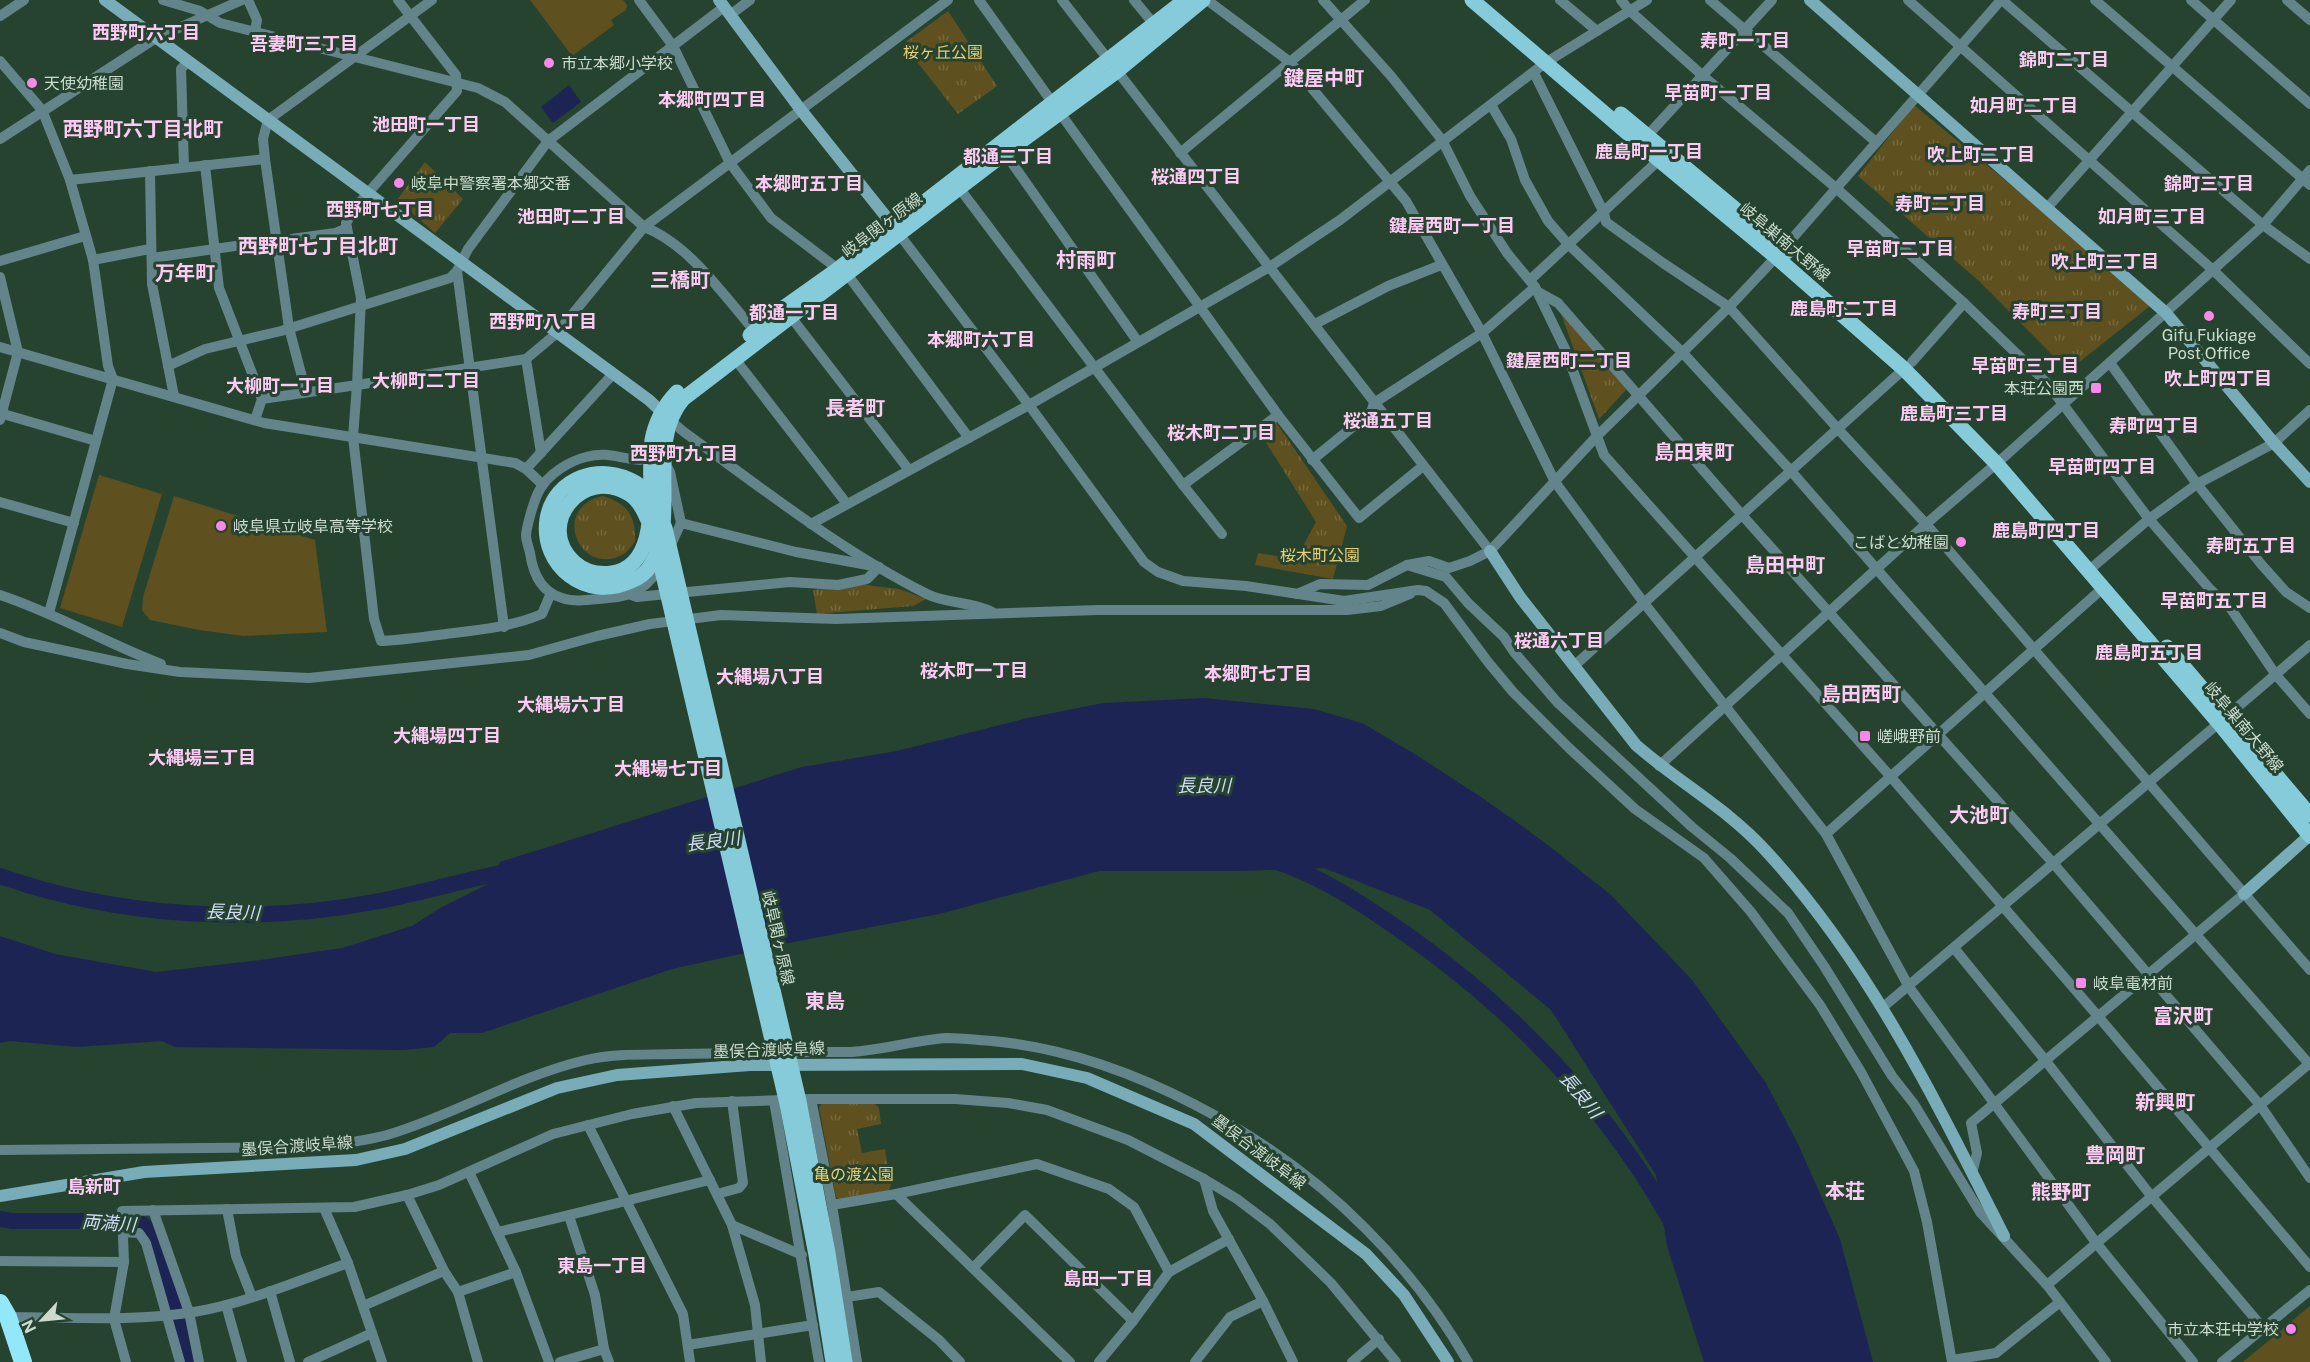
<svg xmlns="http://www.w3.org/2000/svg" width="2310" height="1362" font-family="'Public Sans','Noto Sans JP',sans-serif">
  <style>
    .park { fill: url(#park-tufts) }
    .pitch { fill: #5f501f }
    .water { fill: #1c2454 }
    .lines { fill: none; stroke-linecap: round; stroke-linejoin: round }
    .river { stroke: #1c2454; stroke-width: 16 }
    .street { stroke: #63848b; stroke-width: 10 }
    .secondary { stroke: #77acb8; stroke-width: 12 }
    .primary { stroke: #85cbda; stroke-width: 15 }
    .highway { stroke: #92e8f9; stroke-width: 18 }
    .poi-dot { fill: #f888e9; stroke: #25432e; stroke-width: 2 }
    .labels { text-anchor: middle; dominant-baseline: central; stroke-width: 6; stroke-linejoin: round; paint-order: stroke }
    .park-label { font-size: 16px; fill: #ebce72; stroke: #25432e }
    .poi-label { font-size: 16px; fill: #cbdccf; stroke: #25432e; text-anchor: start }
    .street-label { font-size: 16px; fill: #cbdccf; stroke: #25432e }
    .neighbourhood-label { font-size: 18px; font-weight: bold; fill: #fecaf5; stroke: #25432e }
    .water-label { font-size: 18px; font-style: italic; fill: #d2dbfc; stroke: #25432e }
    .quarter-label { font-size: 20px; font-weight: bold; fill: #fecaf5; stroke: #25432e }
  </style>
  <defs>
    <pattern id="park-tufts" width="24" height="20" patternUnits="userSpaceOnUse" patternTransform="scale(1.5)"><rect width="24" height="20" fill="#5f501f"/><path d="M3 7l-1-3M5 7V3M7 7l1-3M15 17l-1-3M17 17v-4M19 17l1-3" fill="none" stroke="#75693e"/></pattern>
  </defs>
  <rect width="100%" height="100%" fill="#25432e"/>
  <g class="park">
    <path d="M 948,11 L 997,86 L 958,114 L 903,44 Z"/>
    <path d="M 1914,105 L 2046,214 L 2150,306 L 2068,371 L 1979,281 L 1858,176 Z"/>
    <path d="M 425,162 L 463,199 L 435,233 L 397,200 Z"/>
    <path d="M 1559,308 L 1627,389 L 1599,419 Z"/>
    <path d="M 1276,422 L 1347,526 L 1333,579 L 1255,565 L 1258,553 L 1296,559 L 1316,522 L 1262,436 Z"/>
    <path d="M 603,496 C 628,504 636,516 635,542 C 631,546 627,553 622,555 C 579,577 550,507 603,496 Z"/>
    <path d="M 858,584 L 899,589 L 926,599 L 913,606 L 817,614 L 813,590 Z"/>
    <path d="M 874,1103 L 879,1108 L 881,1124 L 857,1129 L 862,1153 L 885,1149 L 891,1186 L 888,1191 L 840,1200 L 836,1197 L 819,1108 L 822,1104 Z"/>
  </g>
  <g class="pitch">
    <path d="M 530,0 L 623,0 L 627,5 L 626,10 L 611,20 L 614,25 L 572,56 Z"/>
    <path d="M 99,475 L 162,494 L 122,627 L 60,608 Z"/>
    <path d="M 174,496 L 315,540 L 327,632 L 243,636 L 199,630 L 150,620 L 142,610 L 143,597 Z"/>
    <path d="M 2310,1306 L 2310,1362 L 2243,1362 Z"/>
  </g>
  <g class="water">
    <path d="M 569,85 L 581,102 L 553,123 L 541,107 Z"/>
    <path d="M 1204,698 L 1314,709 L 1362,723 L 1418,756 L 1484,799 L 1544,842 L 1611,895 L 1692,980 L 1766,1083 L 1798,1144 L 1840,1239 L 1873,1362 L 1704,1362 L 1667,1246 L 1656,1175 L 1551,1010 L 1430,910 L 1324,868 L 1240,871 L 1099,871 L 939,914 L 794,942 L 672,969 L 482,1033 L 450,1033 L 434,1047 L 404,1050 L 175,1047 L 162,1041 L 77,1047 L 10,1041 L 0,1043 L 0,936 L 55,954 L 156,972 L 261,960 L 342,948 L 412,926 L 442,907 L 492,882 L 500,862 L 802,767 L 897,751 L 1028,718 L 1103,703 Z"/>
  </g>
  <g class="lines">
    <g class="river">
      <path d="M 1274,861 C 1314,873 1353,898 1387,921 C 1503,999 1603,1100 1672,1223"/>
      <path d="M 0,876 C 118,917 251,925 374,902 C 421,893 468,879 516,870"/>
      <path d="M 1,1219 L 12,1221 L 129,1221 L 140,1223 L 152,1232 L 176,1305 L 190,1362"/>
    </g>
    <g class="street">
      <path d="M 163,0 L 200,11 L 220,23 L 478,88 L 505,102 L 644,227 C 690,244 727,300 759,336"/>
      <path d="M 248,0 L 257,20 L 255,31"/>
      <path d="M 639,0 L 673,46 L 730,163 L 771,218 L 838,269"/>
      <path d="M 979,0 L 1052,102"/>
      <path d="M 1062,0 L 1490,551"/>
      <path d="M 1134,0 L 1153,23"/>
      <path d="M 1207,0 L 1290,62 L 1406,201 L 1482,333 L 1555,482 L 1644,603 L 1826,834 L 1909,987 L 2097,1244 L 2193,1362"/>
      <path d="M 1323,0 L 1391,76 L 1442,140 L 1470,196 L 1507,253 L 1535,287 L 1565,349 L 1604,455 L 1890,776 L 2097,1015 L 2310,1267"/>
      <path d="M 1560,0 L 1597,31"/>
      <path d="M 1621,0 L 1630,11 L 1702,75 L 1836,188 L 1964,303 L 2047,383 L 2149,519 L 2209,588 L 2231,609 L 2276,675 L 2310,714"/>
      <path d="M 1710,0 L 1876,142"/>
      <path d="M 1908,0 L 2213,270 L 2310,364"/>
      <path d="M 2002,0 L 2263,225 L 2310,259"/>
      <path d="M 2095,0 L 2310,185"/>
      <path d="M 2191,0 L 2310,104"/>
      <path d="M 2287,0 L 2310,20"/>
      <path d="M 730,15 L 750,0"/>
      <path d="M 0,16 L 24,0"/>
      <path d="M 0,61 L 42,110 L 70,180 L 93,260 L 108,366 L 113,379 L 49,613"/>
      <path d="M 1534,73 L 1604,213 L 1606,222 L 1663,263 L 1729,307 L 1838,429 L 1926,524 L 2310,970"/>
      <path d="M 1491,105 L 1511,139 L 1525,180 L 1548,221 L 1568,244 L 1682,352 L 1791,471 L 2310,1065"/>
      <path d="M 1060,113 L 1278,415 L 1359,518 L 1423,466"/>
      <path d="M 1647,136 L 1772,0"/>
      <path d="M 0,139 L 156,38 L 242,0"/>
      <path d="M 1005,153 L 1138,342"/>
      <path d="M 1180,153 L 1365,0"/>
      <path d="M 205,165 L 219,288 L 262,399 L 255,420"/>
      <path d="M 184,167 L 181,69 L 188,61"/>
      <path d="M 150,171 L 152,284 L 174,396"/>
      <path d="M 70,180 L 265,159"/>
      <path d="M 960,189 L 1183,485 L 1222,534"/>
      <path d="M 2047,208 L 2231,0"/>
      <path d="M 899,234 L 1029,405 L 1144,562 L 1158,572 L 1183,581 L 1246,586 L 1344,601 L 1418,590 L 1426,591 L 1444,603 L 1488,662 L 1513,692 L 1569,748 L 1635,809 L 1704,858 L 1751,912 L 1820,1005 L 1861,1072 L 1914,1171 L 1927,1222 L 1952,1362"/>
      <path d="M 277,241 L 335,233 L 347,228"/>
      <path d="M 152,258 L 277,240"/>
      <path d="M 93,260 L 150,249"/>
      <path d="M 0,261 L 85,236"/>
      <path d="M 457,271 L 504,627"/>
      <path d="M 847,274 L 969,438"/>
      <path d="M 0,277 L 18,352 L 0,420"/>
      <path d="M 1530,280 L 1659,160"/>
      <path d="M 1538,292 L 1558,303 L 1742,515 L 2053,863 L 2260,1105 L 2310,1178"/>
      <path d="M 791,317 L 909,470"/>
      <path d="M 1315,324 L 1388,286 L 1441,265"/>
      <path d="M 0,347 L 264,423 L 515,463 L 526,469 L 543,485"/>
      <path d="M 526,359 L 541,453"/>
      <path d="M 735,359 L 847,504"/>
      <path d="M 1912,362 L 1964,303"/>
      <path d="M 2110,363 L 2197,484 L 2261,564 L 2286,592 L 2310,608"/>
      <path d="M 168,366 L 205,349 L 281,331 L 450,278 L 457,271 L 468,249 L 548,141 L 724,7"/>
      <path d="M 306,392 L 289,328 L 265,159 L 263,139 L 268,120 L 432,0"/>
      <path d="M 262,399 L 357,385 L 361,298 L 346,223 L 361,201 L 457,91 L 456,75 L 398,0"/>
      <path d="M 0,413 L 96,441"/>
      <path d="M 671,421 L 684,432 C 763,489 840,550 927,594 C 946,604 971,601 992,612"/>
      <path d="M 651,453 L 640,460 C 619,459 609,451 586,457 C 569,461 547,475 539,491 C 534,500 527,525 526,535 C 526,541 529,548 530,553 C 533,574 541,592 562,598 C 576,603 594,599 608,598 C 633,597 651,585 662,563"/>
      <path d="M 1312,460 L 1371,412 L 1374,403 L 1482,333 L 1535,287"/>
      <path d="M 666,465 L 670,472 L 681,523"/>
      <path d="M 526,469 L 613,374"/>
      <path d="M 1183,485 L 1278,415"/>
      <path d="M 0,502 L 74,523"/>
      <path d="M 811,524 L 1029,405 L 1271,266 L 1340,220 L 1545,63 L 1647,0"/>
      <path d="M 669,549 L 681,523 L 796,552 L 879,567"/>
      <path d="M 1407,565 L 1446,577 L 1468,603 L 1504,637 L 1514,652 L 1557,702 L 1692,827 L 1730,858 L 1788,913 L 1824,966 L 1892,1076 L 1914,1104 L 1980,1212 L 2047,1285 L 2106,1362"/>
      <path d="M 2088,571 L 2149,519 L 2197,484 L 2274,443 L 2310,410"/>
      <path d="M 551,593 L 542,614 C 511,627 479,630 446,634 C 424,637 403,640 381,641 L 374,619 L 353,437 L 357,385 L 526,359 L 557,333 L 644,227 L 948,0"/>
      <path d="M 1297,594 L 1320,584 L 1368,585 L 1407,565 L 1429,561 L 1449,568 L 1470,561 L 1490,551 L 1597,436 L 1729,307 L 1776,257 L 2001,0"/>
      <path d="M 0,595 C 55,613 106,643 161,664"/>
      <path d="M 631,595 L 637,597 L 790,582 L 838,585 L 867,579 L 879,567"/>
      <path d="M 0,633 L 24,642 L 127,664 L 180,672 L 309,678 L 529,655 L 597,636 L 650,624 L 721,615 L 836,619 L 1098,610 L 1347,610 L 1381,606 L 1410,594"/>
      <path d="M 1574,666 L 1904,369"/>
      <path d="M 2227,716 L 2310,645"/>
      <path d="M 1659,766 L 1926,524 L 2004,457 L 2263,225 L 2310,170"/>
      <path d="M 1826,834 L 2103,588"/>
      <path d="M 1954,948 L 2045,1060 L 2152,1197 L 2263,1328"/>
      <path d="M 1882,1008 L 2219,723"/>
      <path d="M 811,1099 L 832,1205 L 857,1362"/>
      <path d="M 774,1101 L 819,1362"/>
      <path d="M 673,1106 L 732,1225 L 755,1305 L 761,1362"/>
      <path d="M 588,1125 L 683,1314 L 690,1362"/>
      <path d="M 0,1150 L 317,1147 C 341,1144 364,1141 387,1135 C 455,1115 517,1076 586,1060 C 617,1053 646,1055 676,1054 C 724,1053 771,1053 818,1052 C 829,1052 840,1052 851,1052 C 883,1050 915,1040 947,1038 C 961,1038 977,1040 992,1041 C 1125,1053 1273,1135 1366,1229 C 1406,1269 1440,1313 1468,1362"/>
      <path d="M 469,1172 L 516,1272 L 549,1362"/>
      <path d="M 1972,1174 L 1977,1153 L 1971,1123 L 2244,894"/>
      <path d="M 1204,1179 L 1213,1211 L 1263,1301 L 1293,1362"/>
      <path d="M 717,1194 L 739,1188 L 743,1183 L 732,1101"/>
      <path d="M 896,1194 L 1070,1362"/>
      <path d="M 407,1195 L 444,1271 L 458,1292 L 478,1362"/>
      <path d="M 832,1205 L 896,1194 L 1037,1164 L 1109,1189 L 1134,1207 L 1169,1272"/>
      <path d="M 324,1208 L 348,1263 L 382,1362"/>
      <path d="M 227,1209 L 236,1256 L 252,1297"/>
      <path d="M 153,1210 L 189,1312 L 199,1362"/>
      <path d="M 569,1216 L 595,1295 L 604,1349 L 609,1362"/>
      <path d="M 732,1225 L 802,1255"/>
      <path d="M 122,1232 L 139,1233 L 146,1243 L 180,1362"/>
      <path d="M 497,1232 C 569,1216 639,1197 710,1180"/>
      <path d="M 0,1261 L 124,1262"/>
      <path d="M 974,1267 L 1025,1215 L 1133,1321"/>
      <path d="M 2047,1285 L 2310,1063"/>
      <path d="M 270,1291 L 290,1362"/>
      <path d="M 458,1292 L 516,1272"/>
      <path d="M 847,1297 L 879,1292 L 939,1340 L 960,1362"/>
      <path d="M 226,1305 L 242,1362"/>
      <path d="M 363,1306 L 444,1271"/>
      <path d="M 5,1317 C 68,1317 132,1322 194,1312 C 247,1303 297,1281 348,1263"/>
      <path d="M 688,1345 L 813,1325"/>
      <path d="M 1952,1360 L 1996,1353 L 2060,1302"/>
      <path d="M 126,1362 L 114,1319 L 124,1262 L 122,1211 L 354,1207 L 407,1195 L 439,1185 L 553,1134 L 632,1114 L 696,1103 L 811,1099 L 955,1099 L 1008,1103 L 1047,1110 L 1128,1140 L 1204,1179 L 1237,1199 L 1270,1224 L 1331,1283 L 1396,1362"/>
      <path d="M 308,1362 L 372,1333"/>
      <path d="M 560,1362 L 604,1349"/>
      <path d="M 1099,1362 L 1133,1321 L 1169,1272 L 1229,1239"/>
      <path d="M 1195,1362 L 1230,1317 L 1263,1301"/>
      <path d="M 1352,1362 L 1379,1339"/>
      <path d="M 2222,1362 L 2310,1290"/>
    </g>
    <g class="secondary">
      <path d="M 105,0 L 649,400 L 667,417"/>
      <path d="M 719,0 L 801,110 L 899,233"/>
      <path d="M 1810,0 L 2166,313 L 2274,443 L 2310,482"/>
      <path d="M 1490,551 L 1520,597 L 1636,745 C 1678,782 1728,809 1766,851 C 1869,963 1936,1101 2004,1236"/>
      <path d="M 2244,894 L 2310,835"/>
      <path d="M 0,1196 L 144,1172 L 356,1160 L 405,1149 L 557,1088 L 617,1075 L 750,1065 L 1022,1064 L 1087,1078 L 1194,1124 L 1366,1254 L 1404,1295 L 1448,1362"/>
    </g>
    <g class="primary">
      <path d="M 1472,0 L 1659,160 L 1776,257 L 1904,369 L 1996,463 L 2219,723 L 2310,836"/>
      <path d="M 1621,114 L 1787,252"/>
      <path d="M 750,335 L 783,308 L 838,269 L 1185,0"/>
      <path d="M 677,392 C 664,405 655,423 652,440 C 646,478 665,565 612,573 C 598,575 585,572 574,562 C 534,525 583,465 629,494 C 642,502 647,519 653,532 L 787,1104 L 816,1255 L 833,1362"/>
      <path d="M 2167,647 L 2310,815"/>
      <path d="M 845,1362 L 828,1253 L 799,1101 L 665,528 C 658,512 651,492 636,483 C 602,462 554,477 547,519 C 540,566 586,601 629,582 C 637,579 646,573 650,566 C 681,518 645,443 683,399 L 1005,153 L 1116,72 L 1203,0"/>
    </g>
    <path class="highway" d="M 0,1303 L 8,1317 L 23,1362"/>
  </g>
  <g class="poi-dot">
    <circle cx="549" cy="63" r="6"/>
    <circle cx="32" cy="83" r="6"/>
    <circle cx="399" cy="183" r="6"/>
    <circle cx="2209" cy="316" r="6"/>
    <rect x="2090" y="382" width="12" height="12" rx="3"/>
    <circle cx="221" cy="526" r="6"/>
    <circle cx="1961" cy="542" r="6"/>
    <rect x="1859" y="730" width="12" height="12" rx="3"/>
    <rect x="2075" y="977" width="12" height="12" rx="3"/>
    <circle cx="2291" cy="1329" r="6"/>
  </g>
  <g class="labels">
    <g class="park-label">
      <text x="943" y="52">桜ヶ丘公園</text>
      <text x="1320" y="555">桜木町公園</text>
      <text x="854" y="1174">亀の渡公園</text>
    </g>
    <g class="poi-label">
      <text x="561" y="63">市立本郷小学校</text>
      <text x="44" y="83">天使幼稚園</text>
      <text x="411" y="183">岐阜中警察署本郷交番</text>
      <text x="2209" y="335" text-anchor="middle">Gifu Fukiage<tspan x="2209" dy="18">Post Office</tspan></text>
      <text x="2084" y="388" text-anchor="end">本荘公園西</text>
      <text x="233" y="526">岐阜県立岐阜高等学校</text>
      <text x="1949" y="542" text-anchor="end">こばと幼稚園</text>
      <text x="1877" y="736">嵯峨野前</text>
      <text x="2093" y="983">岐阜電材前</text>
      <text x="2279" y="1329" text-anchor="end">市立本荘中学校</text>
    </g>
    <g class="street-label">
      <text transform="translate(882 225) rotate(-37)">岐阜関ヶ原線</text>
      <text transform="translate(1785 242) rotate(40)">岐阜巣南大野線</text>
      <text transform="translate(2244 727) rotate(50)">岐阜巣南大野線</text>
      <text transform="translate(778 938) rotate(77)">岐阜関ヶ原線</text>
      <text transform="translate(769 1050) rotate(-2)">墨俣合渡岐阜線</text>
      <text transform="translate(297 1146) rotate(-4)">墨俣合渡岐阜線</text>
      <text transform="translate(1259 1152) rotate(37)">墨俣合渡岐阜線</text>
    </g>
    <g class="neighbourhood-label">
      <text x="146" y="32">西野町六丁目</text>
      <text x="1745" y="40">寿町一丁目</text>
      <text x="304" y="43">吾妻町三丁目</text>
      <text x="2064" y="59">錦町二丁目</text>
      <text x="1718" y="92">早苗町一丁目</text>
      <text x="712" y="99">本郷町四丁目</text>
      <text x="2024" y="105">如月町二丁目</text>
      <text x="426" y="124">池田町一丁目</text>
      <text x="1649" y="151">鹿島町一丁目</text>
      <text x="1981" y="154">吹上町二丁目</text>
      <text x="1008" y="156">都通二丁目</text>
      <text x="1196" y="176">桜通四丁目</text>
      <text x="809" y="183">本郷町五丁目</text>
      <text x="2209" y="183">錦町三丁目</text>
      <text x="1940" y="203">寿町二丁目</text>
      <text x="380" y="209">西野町七丁目</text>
      <text x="571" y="216">池田町二丁目</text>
      <text x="2152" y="216">如月町三丁目</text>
      <text x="1452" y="225">鍵屋西町一丁目</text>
      <text x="1900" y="248">早苗町二丁目</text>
      <text x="2105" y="261">吹上町三丁目</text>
      <text x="1844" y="308">鹿島町二丁目</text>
      <text x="2057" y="311">寿町三丁目</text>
      <text x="794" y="312">都通一丁目</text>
      <text x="543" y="321">西野町八丁目</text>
      <text x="981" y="339">本郷町六丁目</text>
      <text x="1569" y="360">鍵屋西町二丁目</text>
      <text x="2025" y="365">早苗町三丁目</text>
      <text x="2218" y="378">吹上町四丁目</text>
      <text x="426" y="380">大柳町二丁目</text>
      <text x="280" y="385">大柳町一丁目</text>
      <text x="1954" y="413">鹿島町三丁目</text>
      <text x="1388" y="420">桜通五丁目</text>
      <text x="2154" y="425">寿町四丁目</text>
      <text x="1221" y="432">桜木町二丁目</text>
      <text x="684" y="453">西野町九丁目</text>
      <text x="2102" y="466">早苗町四丁目</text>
      <text x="2046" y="530">鹿島町四丁目</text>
      <text x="2251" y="545">寿町五丁目</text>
      <text x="2214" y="600">早苗町五丁目</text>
      <text x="1559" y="640">桜通六丁目</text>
      <text x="2149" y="652">鹿島町五丁目</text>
      <text x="974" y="670">桜木町一丁目</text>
      <text x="1258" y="673">本郷町七丁目</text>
      <text x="770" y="676">大縄場八丁目</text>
      <text x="571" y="704">大縄場六丁目</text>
      <text x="447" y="735">大縄場四丁目</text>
      <text x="202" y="757">大縄場三丁目</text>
      <text x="668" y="768">大縄場七丁目</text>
      <text x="94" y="1186">島新町</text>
      <text x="602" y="1265">東島一丁目</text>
      <text x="1108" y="1278">島田一丁目</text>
    </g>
    <g class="water-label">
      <text x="1204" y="785">長良川</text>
      <text transform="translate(713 841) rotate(-7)">長良川</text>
      <text transform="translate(233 912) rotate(2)">長良川</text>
      <text transform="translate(1581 1095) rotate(50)">長良川</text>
      <text transform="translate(109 1223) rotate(4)">両満川</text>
    </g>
    <g class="quarter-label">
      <text x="1324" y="78">鍵屋中町</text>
      <text x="143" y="129">西野町六丁目北町</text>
      <text x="318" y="246">西野町七丁目北町</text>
      <text x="1086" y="260">村雨町</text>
      <text x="185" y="273">万年町</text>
      <text x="680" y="280">三橋町</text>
      <text x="855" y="408">長者町</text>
      <text x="1694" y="452">島田東町</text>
      <text x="1785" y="565">島田中町</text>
      <text x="1861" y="694">島田西町</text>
      <text x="1979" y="815">大池町</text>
      <text x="825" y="1001">東島</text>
      <text x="2183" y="1016">富沢町</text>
      <text x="2165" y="1102">新興町</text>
      <text x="2115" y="1155">豊岡町</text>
      <text x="1845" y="1191">本荘</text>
      <text x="2061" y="1192">熊野町</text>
    </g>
  </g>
  <g transform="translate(42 1320) rotate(244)" stroke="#25432e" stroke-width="4.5" paint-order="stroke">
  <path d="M0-4.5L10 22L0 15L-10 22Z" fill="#cbdccf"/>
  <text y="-9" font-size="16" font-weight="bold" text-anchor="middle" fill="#cbdccf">N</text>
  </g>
</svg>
